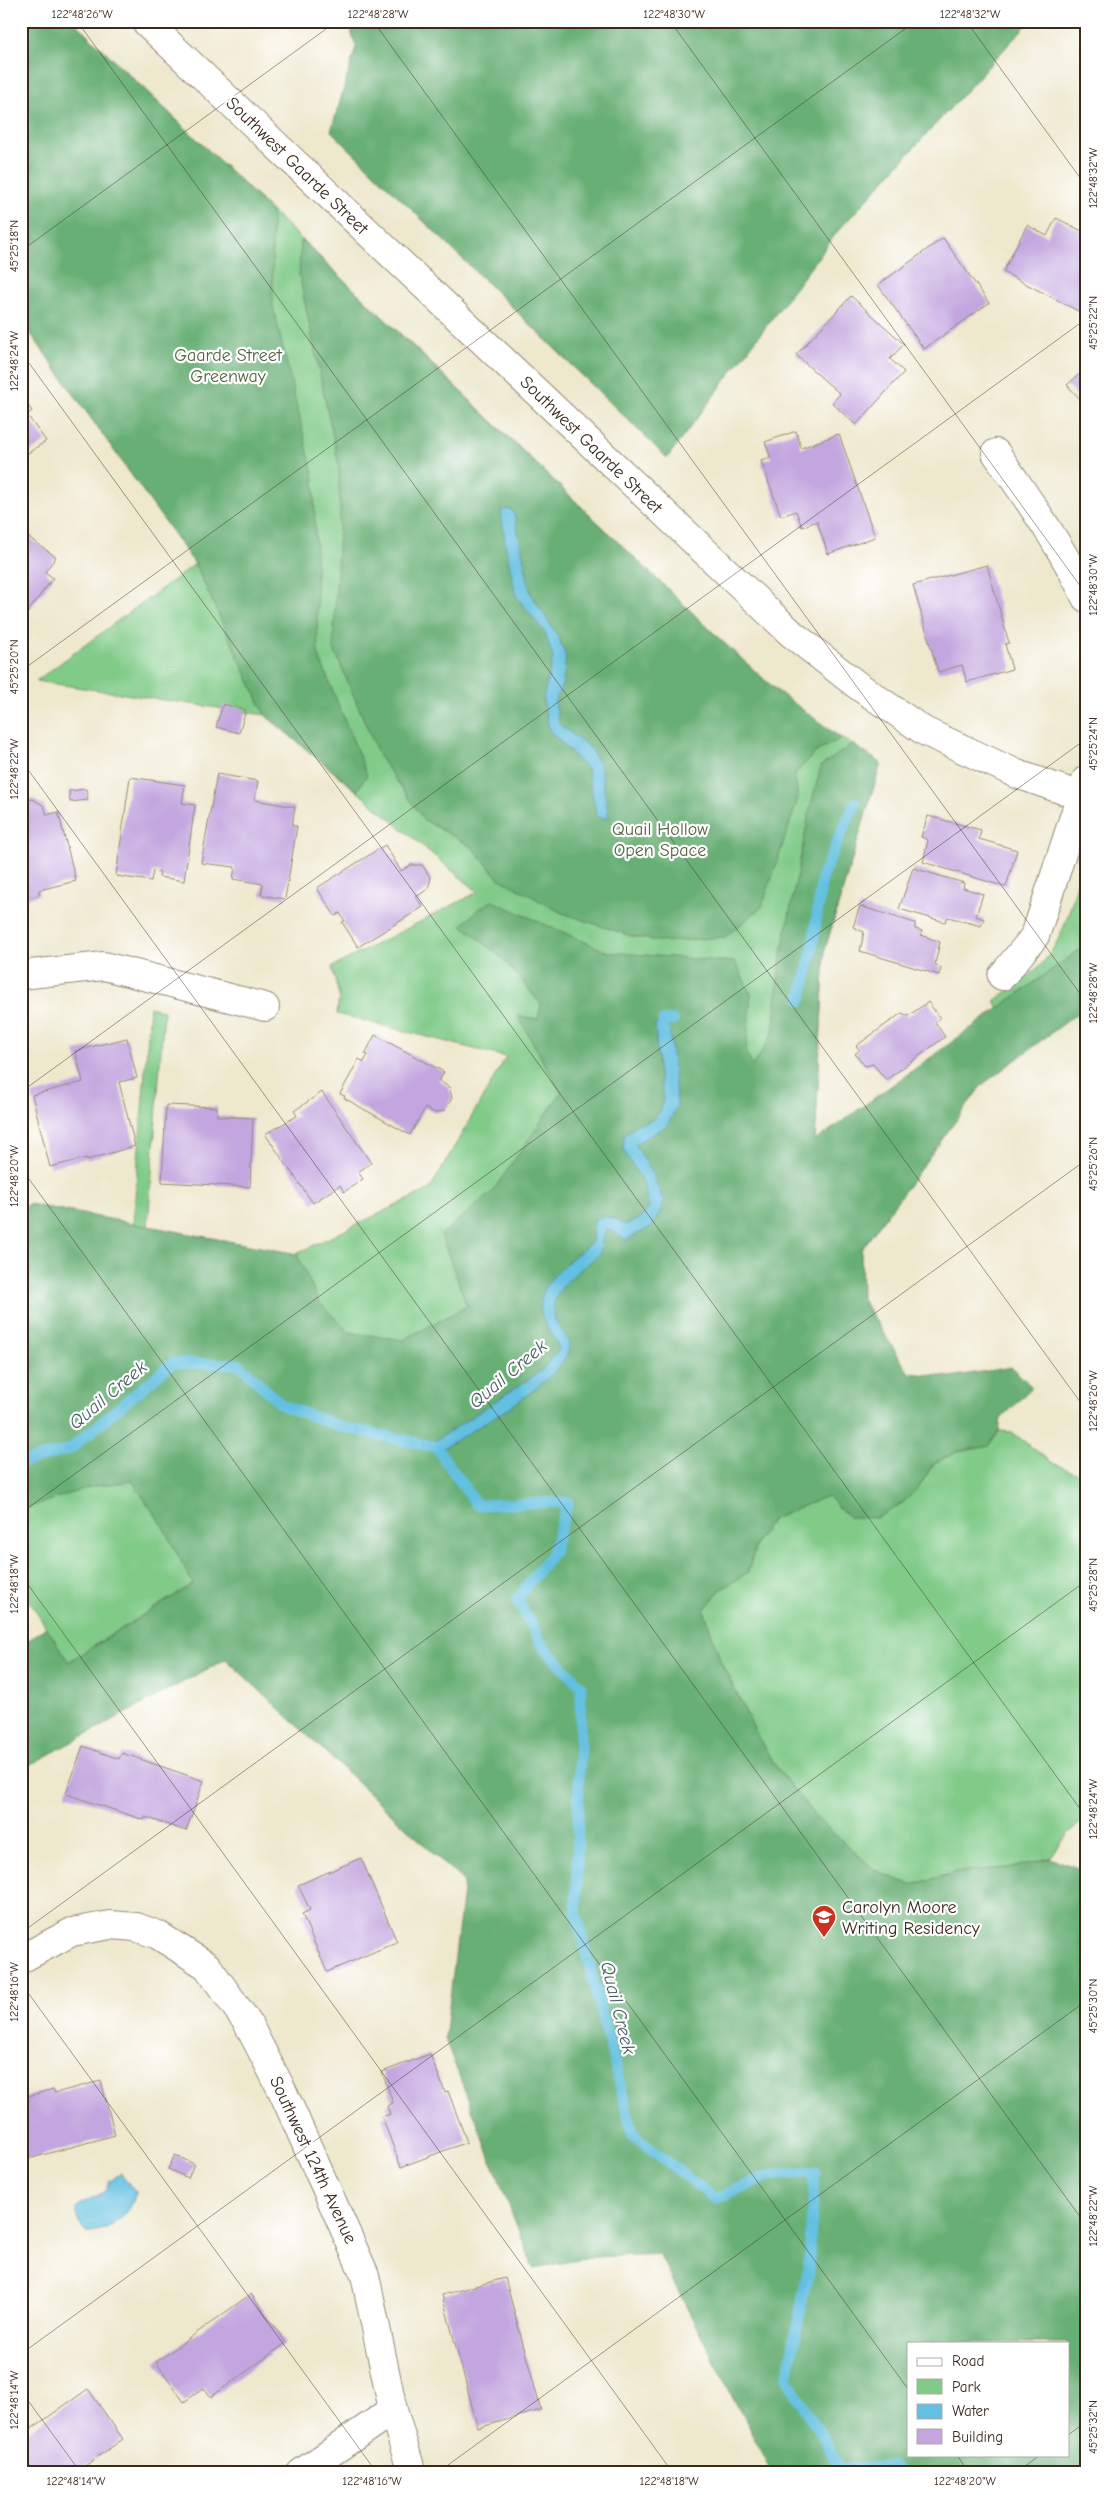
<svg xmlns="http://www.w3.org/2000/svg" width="1107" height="2494" font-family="'Comic Neue',sans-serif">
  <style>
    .green { fill: #81cb89; stroke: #5e7a54 }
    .forest { fill: #68af75; stroke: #526c4a; fill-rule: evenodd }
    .water { fill: #63c0e1; stroke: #4f7580 }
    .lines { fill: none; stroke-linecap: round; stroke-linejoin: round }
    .stream { stroke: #63c0e1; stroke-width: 11 }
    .building { fill: #c3a6df }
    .street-casing { stroke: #948976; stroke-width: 30 }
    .secondary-casing { stroke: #948976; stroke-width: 30 }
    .street { stroke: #fff; stroke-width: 28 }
    .secondary { stroke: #fff; stroke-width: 28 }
    .ticks { fill: none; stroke: #3b2a1e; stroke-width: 1; stroke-opacity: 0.45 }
    .labels { text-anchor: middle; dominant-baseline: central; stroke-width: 4.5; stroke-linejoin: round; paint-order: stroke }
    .street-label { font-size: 18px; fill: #3b2a1e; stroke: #fff }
    .park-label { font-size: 18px; fill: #546243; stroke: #fff }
    .poi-label { font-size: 18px; fill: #3b2a1e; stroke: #fff; text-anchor: start }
    .water-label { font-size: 19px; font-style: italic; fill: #495e62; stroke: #fff }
    .neatline { fill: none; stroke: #3b2a1e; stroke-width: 2 }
    .ticks-label { font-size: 12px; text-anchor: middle; fill: #3b2a1e }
  </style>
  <rect width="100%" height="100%" fill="#fff"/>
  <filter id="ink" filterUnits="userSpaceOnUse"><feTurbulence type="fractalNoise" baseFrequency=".02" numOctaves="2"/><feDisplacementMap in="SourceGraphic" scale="10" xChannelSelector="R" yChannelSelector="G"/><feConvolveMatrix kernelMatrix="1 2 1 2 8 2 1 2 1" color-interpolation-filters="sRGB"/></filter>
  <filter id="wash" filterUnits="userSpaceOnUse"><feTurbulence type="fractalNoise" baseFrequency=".0096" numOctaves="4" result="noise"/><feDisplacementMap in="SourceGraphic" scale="20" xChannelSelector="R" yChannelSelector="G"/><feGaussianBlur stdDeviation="1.12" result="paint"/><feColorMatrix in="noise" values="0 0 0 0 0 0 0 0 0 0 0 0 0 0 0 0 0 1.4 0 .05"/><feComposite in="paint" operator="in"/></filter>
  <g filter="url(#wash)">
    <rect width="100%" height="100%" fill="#eee8cd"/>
    <g class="green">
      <path d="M 21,21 L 73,21 L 723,642 L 776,690 L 827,729 L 881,763 L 825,949 L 815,1142 L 193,1584 L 68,1662 L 21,1588 L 21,1209 L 29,1204 L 133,1224 L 150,1007 L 164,1011 L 148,1226 L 296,1254 L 430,1189 L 506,1057 L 337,1014 L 339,996 L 332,967 L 478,892 L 265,715 L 36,681 L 195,564 L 21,320 Z"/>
      <path d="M 1085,856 L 1086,945 L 999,1008 L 994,1001 C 1012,988 1031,976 1045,960 C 1068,932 1074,890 1085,856 Z"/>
      <path d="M 999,1431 L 1012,1432 L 1051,1462 L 1086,1478 L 1086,1818 L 1068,1834 L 1050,1858 L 1015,1867 L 957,1872 L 911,1885 L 875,1870 L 817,1819 L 776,1767 L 759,1739 L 720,1660 L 704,1610 L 719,1591 L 748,1572 L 757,1541 L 773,1519 L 827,1496 L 849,1517 L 899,1506 L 919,1487 L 934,1463 L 957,1452 L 989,1446 Z"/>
    </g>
    <g class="forest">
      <path d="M 21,21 L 73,21 L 272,211 L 273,306 L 314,478 L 318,654 L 367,775 L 357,791 L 265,715 L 195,564 L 21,320 Z"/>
      <path d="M 348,21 L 1030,21 L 838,231 L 667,458 L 331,131 L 356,47 Z"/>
      <path d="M 301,240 L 723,642 L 776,690 L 841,738 L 816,752 L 795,774 L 798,799 L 762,907 L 725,937 L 663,942 L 631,936 L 562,913 L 498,878 L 472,847 L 424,820 L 379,756 L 333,647 L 340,510 L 338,461 L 299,275 Z"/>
      <path d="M 852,744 L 881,763 L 825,949 L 815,1141 L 1086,945 L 1086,1007 L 982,1085 L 861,1250 L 862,1299 L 909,1373 L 950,1377 L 1012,1367 L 1032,1387 L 1001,1419 L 999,1431 L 989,1446 L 957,1452 L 934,1463 L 919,1487 L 905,1501 L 877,1518 L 849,1517 L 827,1496 L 773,1519 L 757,1541 L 748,1572 L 719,1591 L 704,1610 L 720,1660 L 759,1739 L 776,1767 L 817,1819 L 875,1870 L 911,1885 L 957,1872 L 1015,1867 L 1050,1858 L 1086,1871 L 1086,2473 L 772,2473 L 659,2254 L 596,2257 L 533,2268 L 445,2039 L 464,1882 L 226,1659 L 24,1768 L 21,1764 L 21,1646 L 46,1627 L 69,1662 L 193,1584 L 162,1525 L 132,1481 L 90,1487 L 21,1510 L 21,1209 L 29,1204 L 297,1254 L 319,1302 L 349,1332 L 403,1340 L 467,1306 L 441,1235 L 492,1192 L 561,1093 L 518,1016 L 538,1019 L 541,1004 L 503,959 L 462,925 L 479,909 L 492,901 L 608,952 L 735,962 L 751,994 L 746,1053 L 753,1066 L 773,1033 L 780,962 L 810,809 L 821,766 ZM 908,2343 L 1068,2343 L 1068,2455 L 908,2455 Z"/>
    </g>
    <g class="water">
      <path d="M 511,509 L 515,517 L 531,594 L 559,638 L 566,657 L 563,683 L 555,701 L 559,724 L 590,748 L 600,765 L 609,818 L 597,817 L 587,769 L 549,730 L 543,699 L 553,658 L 545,633 L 516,596 L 505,543 L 501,510 Z"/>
      <path d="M 669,1023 L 677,1106 L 667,1126 L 635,1144 L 652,1172 L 664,1203 L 653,1226 L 626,1240 L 607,1228 L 603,1235 L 600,1254 C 578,1272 538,1296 560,1328 C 566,1336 571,1343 568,1352 C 555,1386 473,1429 442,1449 L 435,1441 L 541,1371 L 559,1350 C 556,1338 547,1330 543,1319 C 530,1285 571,1260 592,1242 L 594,1220 C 607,1213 614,1218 625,1225 L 642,1217 L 649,1208 L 644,1185 L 623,1149 L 624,1136 L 637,1124 L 652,1120 L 660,1112 L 663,1098 L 658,1068 L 655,1024 Z"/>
      <path d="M 121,2173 L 135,2192 C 135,2213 106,2234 86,2232 C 62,2202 86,2205 106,2190 L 109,2182 Z"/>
    </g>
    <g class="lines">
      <g class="stream">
        <path d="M 801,1000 L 813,945 L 822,876 L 855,803"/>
        <path d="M 664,1038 L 663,1021 L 673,1020"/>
        <path d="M 21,1463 L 70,1449 L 172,1363 L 239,1364 L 282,1405 L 341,1427 L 436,1447 L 477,1505 L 568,1502 L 553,1552 L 517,1599 L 542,1645 L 581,1686 L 576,1913 L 633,2135 L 715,2199 L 767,2176 L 815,2172 L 808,2272 L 787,2378 L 842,2470 L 891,2466 L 899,2473"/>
      </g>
    </g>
    <g id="blocks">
      <g class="building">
        <path d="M 1056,218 L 1086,233 L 1086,315 L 1003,272 L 1027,225 L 1047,236 Z"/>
        <path d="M 943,238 L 989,303 L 924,349 L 878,285 Z"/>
        <path d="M 851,296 L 904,344 L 890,359 L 904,372 L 856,425 L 832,403 L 840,394 L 796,355 Z"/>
        <path d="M 1086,368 L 1086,405 L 1067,385 Z"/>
        <path d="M 21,396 L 32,411 L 27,415 L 46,441 L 21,458 Z"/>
        <path d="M 796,431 L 801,448 L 839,434 L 875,537 L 828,554 L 817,521 L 802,527 L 796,511 L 781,516 L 761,461 L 771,458 L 765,442 Z"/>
        <path d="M 21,472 L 26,479 L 21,483 Z"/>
        <path d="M 21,532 L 56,557 L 45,572 L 53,578 L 21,621 Z"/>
        <path d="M 987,565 L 1009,643 L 1005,644 L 1012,669 L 967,682 L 962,665 L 938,672 L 913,585 Z"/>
        <path d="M 223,704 L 246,710 L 239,733 L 216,727 Z"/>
        <path d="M 217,774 L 258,781 L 255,800 L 295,807 L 292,826 L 297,826 L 285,899 L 261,895 L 263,884 L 233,879 L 235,867 L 201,863 Z"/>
        <path d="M 130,777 L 185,785 L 182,803 L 195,805 L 184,881 L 159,877 L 160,872 L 153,871 L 151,881 L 116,876 Z"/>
        <path d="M 86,789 L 88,800 L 70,802 L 69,791 Z"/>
        <path d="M 33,799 L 44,806 L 47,815 L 58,812 L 76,881 L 39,890 L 39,895 L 21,900 L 21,801 Z"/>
        <path d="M 928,816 L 981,830 L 979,839 L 1017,850 L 1006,887 L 923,862 L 928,840 L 921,837 Z"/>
        <path d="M 385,845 L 401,871 L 411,865 L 422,865 L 431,878 L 428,889 L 416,897 L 423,907 L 358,947 L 342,922 L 345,921 L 340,913 L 335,916 L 317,888 Z"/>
        <path d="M 913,868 L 964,883 L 963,888 L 983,894 L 976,916 L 984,919 L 981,926 L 948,917 L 945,922 L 899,909 Z"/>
        <path d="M 860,906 L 915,923 L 915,929 L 922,931 L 921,935 L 940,942 L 935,964 L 941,968 L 939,975 L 860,951 L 864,932 L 853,927 Z"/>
        <path d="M 928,1002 L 940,1018 L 935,1022 L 945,1037 L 886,1080 L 873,1064 L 865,1066 L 855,1054 L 860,1050 L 856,1046 L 902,1013 L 908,1016 Z"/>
        <path d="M 375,1035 L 444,1072 L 439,1081 L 449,1087 L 452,1098 L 445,1110 L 435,1113 L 425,1108 L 410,1135 L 344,1098 L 345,1096 L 340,1094 L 359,1059 L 364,1062 L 368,1055 L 365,1054 Z"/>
        <path d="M 127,1038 L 137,1078 L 119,1082 L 135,1146 L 87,1160 L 87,1158 L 50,1167 L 32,1095 L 83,1082 L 75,1051 Z"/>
        <path d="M 322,1092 L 371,1163 L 358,1172 L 363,1179 L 344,1192 L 340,1185 L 313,1203 L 265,1134 L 297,1116 L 294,1111 Z"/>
        <path d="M 166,1105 L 217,1107 L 217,1116 L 253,1118 L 250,1187 L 162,1182 Z"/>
        <path d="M 83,1746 L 119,1759 L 122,1753 L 204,1781 L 186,1831 L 145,1817 L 144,1820 L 66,1794 Z"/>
        <path d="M 361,1858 L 397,1942 L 327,1972 L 302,1914 L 310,1910 L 298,1885 Z"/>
        <path d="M 430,2054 L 445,2092 L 448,2091 L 467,2142 L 401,2167 L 382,2117 L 390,2114 L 387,2106 L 393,2103 L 382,2072 Z"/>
        <path d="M 101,2081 L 115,2135 L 21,2161 L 21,2098 L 53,2089 L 55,2093 Z"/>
        <path d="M 175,2155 L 194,2164 L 188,2178 L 168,2169 Z"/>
        <path d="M 505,2278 L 541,2410 L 478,2428 L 442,2295 Z"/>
        <path d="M 251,2294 L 286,2343 L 211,2397 L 204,2388 L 184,2402 L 156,2362 Z"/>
        <path d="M 88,2389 L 123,2439 L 75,2473 L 31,2473 L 33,2471 L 21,2454 L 21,2436 Z"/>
      </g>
    </g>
  </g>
  <g filter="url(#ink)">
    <use href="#blocks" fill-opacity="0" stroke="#948976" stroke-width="1"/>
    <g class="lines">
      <defs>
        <g id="street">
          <path d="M 996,453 C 1028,500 1062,546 1086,598"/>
          <path d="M 21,975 L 104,966 L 265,1007"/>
          <path d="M 1002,976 L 1035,936 L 1086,780"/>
          <path d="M 21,1959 L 72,1932 L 110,1925 L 136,1927 L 158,1935 L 207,1966 L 247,2022 L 282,2090 L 365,2275 L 393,2410 L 412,2473"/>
          <path d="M 301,2473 L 393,2410"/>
        </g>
        <path id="secondary" d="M 145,21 L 792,634 L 857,685 L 924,731 L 1017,774 L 1086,798"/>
      </defs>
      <use href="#street" class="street-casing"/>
      <use href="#secondary" class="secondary-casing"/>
      <use href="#street" class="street"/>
      <use href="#secondary" class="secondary"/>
    </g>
  </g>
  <path class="ticks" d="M 77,21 L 1086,1410M 373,21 L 1086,1002M 670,21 L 1086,594M 966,21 L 1086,186M 21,251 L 337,21M 21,352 L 1086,1817M 21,671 L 916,21M 21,760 L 1086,2225M 21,1092 L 1086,319M 21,1168 L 908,2389M 21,1513 L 1086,739M 21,1575 L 673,2473M 21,1933 L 1086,1160M 21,1983 L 377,2473M 21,2354 L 1086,1581M 21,2391 L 81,2473M 1068,2435 L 1086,2422M 957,2455 L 969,2473M 437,2473 L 1086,2001M 1016,2473 L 1040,2455"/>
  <defs>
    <symbol id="university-pin" viewBox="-11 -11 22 30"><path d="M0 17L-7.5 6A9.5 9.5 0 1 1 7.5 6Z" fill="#c8321e" stroke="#fff"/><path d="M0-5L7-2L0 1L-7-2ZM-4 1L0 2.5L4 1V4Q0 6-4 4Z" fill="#fff"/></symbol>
  </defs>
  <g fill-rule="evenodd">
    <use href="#university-pin" x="810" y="1903" width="28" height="38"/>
  </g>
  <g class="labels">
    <g class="street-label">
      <text transform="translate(297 166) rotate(44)">Southwest Gaarde Street</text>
      <text transform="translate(591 445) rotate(44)">Southwest Gaarde Street</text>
      <text transform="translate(313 2160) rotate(65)">Southwest 124th Avenue</text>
    </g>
    <g class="park-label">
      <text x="228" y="355">Gaarde Street<tspan x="228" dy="21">Greenway</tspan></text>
      <text x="660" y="829">Quail Hollow<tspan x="660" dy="21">Open Space</tspan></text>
    </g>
    <g class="poi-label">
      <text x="842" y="1907">Carolyn Moore<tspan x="842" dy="21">Writing Residency</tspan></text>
    </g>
    <g class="water-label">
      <text transform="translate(508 1374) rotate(-40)">Quail Creek</text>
      <text transform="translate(108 1395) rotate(-40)">Quail Creek</text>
      <text transform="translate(618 2008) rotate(76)">Quail Creek</text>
    </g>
  </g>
  <rect width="1107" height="2494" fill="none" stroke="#fff" stroke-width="55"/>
  <rect x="907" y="2342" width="162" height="115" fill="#ffffff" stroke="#b1aaa5"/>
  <rect x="917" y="2358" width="25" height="8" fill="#ffffff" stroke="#b1aaa5"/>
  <text x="952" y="2366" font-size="15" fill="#3b2a1e">Road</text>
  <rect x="917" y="2379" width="25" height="15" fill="#81cb89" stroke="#b1aaa5"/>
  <text x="952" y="2392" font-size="15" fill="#3b2a1e">Park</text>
  <rect x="917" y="2404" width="25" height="15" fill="#63c0e1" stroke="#b1aaa5"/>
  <text x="952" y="2416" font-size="15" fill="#3b2a1e">Water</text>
  <rect x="917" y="2429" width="25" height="15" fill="#c3a6df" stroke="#b1aaa5"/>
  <text x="952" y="2442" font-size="15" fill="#3b2a1e">Building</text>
  <rect x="28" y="28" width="1052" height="2438" class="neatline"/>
  <g class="ticks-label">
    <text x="82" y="18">122°48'26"W</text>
    <text x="378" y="18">122°48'28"W</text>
    <text x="674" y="18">122°48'30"W</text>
    <text x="970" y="18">122°48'32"W</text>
    <text transform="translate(1093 178) rotate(-90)" y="4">122°48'32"W</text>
    <text transform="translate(14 246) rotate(-90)" y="4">45°25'18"N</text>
    <text transform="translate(1093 323) rotate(-90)" y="4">45°25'22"N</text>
    <text transform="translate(14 361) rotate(-90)" y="4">122°48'24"W</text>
    <text transform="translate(1093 585) rotate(-90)" y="4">122°48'30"W</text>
    <text transform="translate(14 667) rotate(-90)" y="4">45°25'20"N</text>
    <text transform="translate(1093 744) rotate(-90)" y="4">45°25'24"N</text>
    <text transform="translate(14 769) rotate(-90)" y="4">122°48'22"W</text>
    <text transform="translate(1093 993) rotate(-90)" y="4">122°48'28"W</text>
    <text transform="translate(1093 1164) rotate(-90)" y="4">45°25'26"N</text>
    <text transform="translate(14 1176) rotate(-90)" y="4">122°48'20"W</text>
    <text transform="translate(1093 1401) rotate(-90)" y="4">122°48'26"W</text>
    <text transform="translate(14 1584) rotate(-90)" y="4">122°48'18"W</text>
    <text transform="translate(1093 1585) rotate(-90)" y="4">45°25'28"N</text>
    <text transform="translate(1093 1809) rotate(-90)" y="4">122°48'24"W</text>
    <text transform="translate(14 1992) rotate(-90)" y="4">122°48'16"W</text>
    <text transform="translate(1093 2006) rotate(-90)" y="4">45°25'30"N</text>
    <text transform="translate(1093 2216) rotate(-90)" y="4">122°48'22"W</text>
    <text transform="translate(14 2400) rotate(-90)" y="4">122°48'14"W</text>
    <text transform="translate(1093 2427) rotate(-90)" y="4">45°25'32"N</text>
    <text x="76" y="2485">122°48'14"W</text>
    <text x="372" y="2485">122°48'16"W</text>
    <text x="669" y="2485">122°48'18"W</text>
    <text x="965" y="2485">122°48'20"W</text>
  </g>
</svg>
